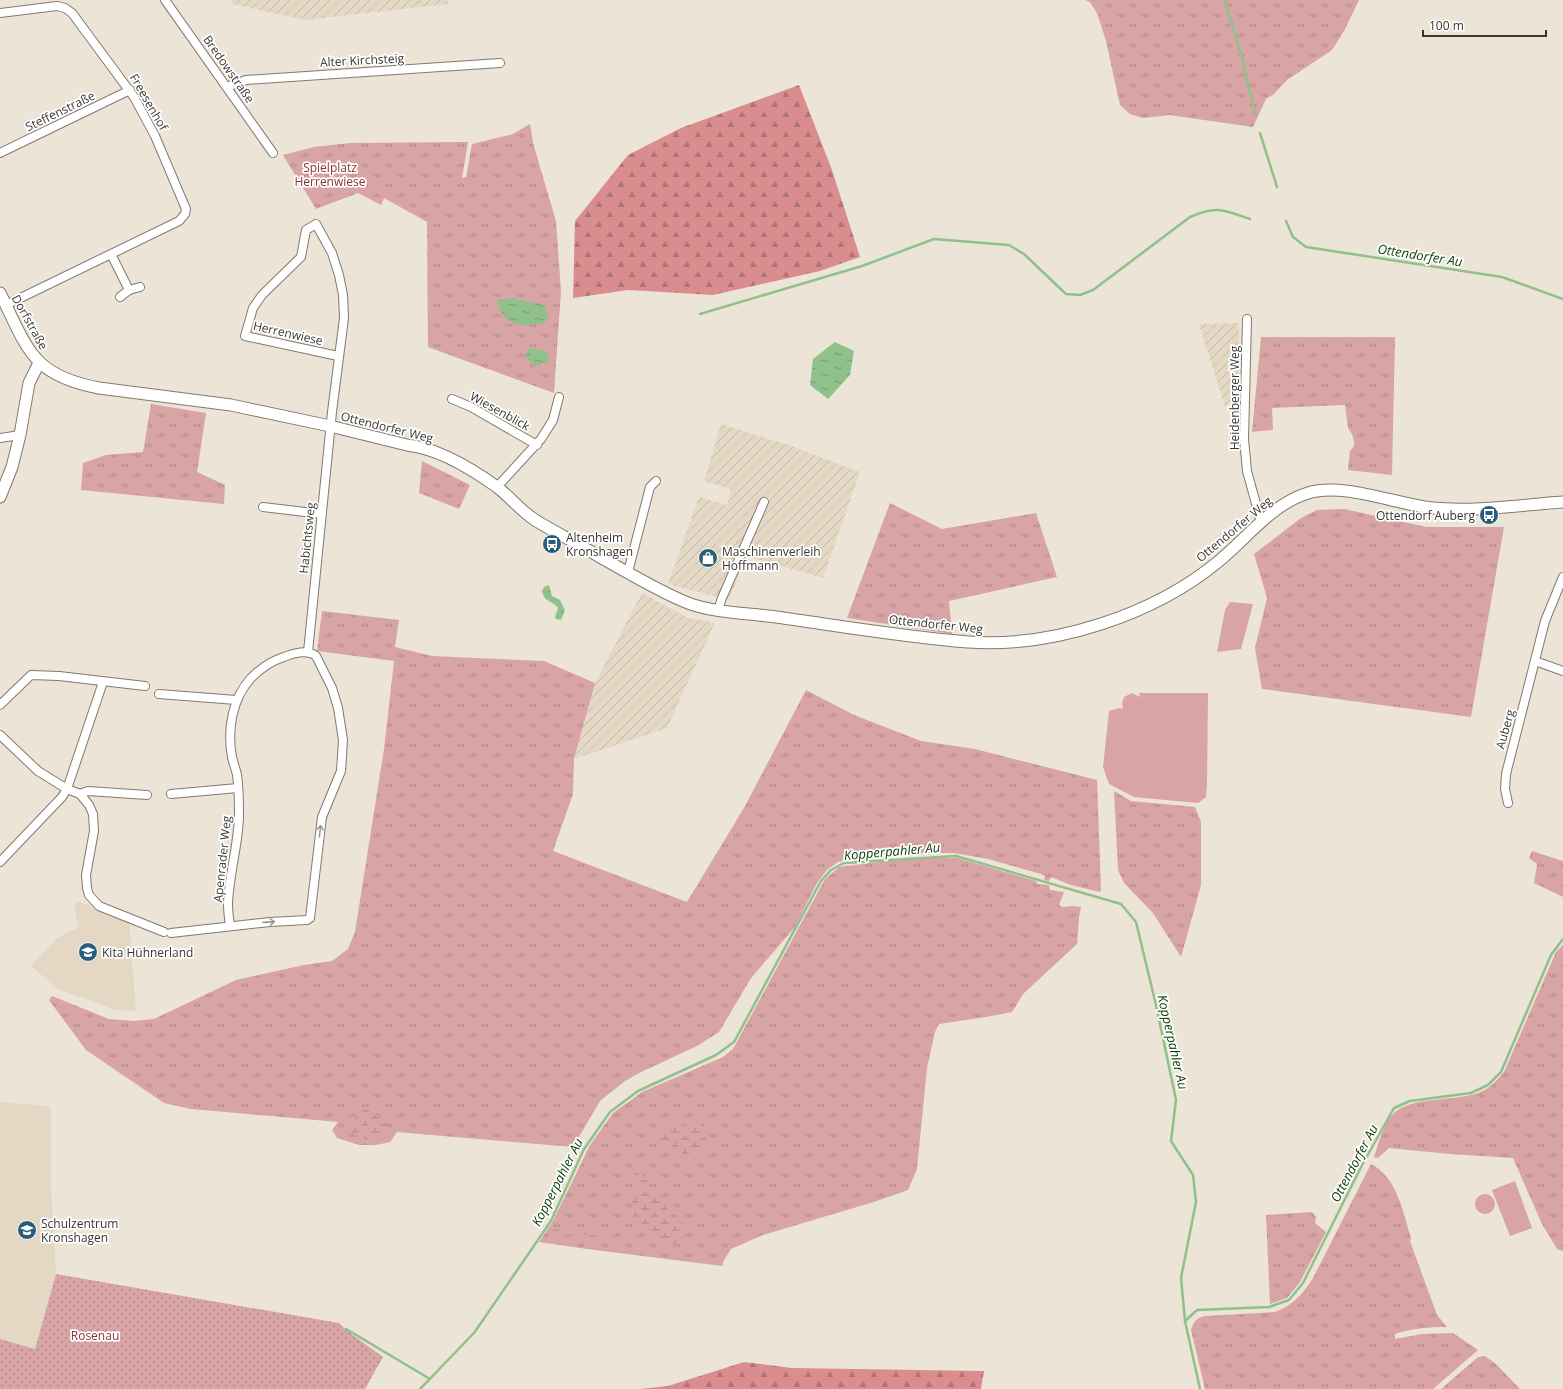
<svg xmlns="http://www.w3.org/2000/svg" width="1563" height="1389" font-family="'Open Sans',sans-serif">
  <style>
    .built { fill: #e4d8c5 }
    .industrial { fill: url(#industrial-furrows) }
    .grass { fill: url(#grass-tufts) }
    .forest { fill: url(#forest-firs) }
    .wetland { fill: url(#wetland-marsh) }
    .garden { fill: url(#garden-dots) }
    .pitch { fill: #d8a4a5 }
    .water { fill: url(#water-ripples) }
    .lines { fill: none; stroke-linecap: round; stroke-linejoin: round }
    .stream { stroke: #90c18a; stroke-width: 2.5 }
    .street-casing { stroke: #817a6e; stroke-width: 10 }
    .secondary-casing { stroke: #817a6e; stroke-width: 13 }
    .street { stroke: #fff; stroke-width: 8 }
    .secondary { stroke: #fff; stroke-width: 11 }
    .oneway { stroke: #9c9a98 }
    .labels { text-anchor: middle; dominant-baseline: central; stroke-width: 3.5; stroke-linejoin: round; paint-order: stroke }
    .street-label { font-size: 12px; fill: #393631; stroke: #fff }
    .park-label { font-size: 12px; fill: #8c323b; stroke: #fff }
    .poi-label { font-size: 12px; fill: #393631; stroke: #fff; text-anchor: start }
    .water-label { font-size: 13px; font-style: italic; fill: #083c04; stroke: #fff }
  </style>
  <defs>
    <pattern id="industrial-furrows" width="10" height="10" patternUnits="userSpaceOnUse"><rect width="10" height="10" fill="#e4d8c5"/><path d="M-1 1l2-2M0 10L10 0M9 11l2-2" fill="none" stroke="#c4baaa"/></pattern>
    <pattern id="grass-tufts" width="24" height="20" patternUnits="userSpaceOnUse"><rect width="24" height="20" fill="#d8a4a5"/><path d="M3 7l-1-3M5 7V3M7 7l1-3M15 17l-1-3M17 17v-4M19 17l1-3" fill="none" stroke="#b08687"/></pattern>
    <pattern id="forest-firs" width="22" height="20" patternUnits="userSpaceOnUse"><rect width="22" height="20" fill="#d98d8f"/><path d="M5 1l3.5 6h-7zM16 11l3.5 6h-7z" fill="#b17475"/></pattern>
    <pattern id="wetland-marsh" width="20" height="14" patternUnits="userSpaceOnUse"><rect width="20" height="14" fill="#d8a4a5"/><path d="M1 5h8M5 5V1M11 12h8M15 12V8" fill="none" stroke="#b08687"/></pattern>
    <pattern id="garden-dots" width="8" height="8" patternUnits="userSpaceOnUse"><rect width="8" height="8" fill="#d8a4a5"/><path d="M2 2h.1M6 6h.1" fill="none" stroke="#b08687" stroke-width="1.8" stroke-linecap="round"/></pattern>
    <pattern id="water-ripples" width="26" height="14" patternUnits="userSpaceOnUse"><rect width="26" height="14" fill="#90c18a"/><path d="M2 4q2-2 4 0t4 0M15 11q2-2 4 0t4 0" fill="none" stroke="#779e71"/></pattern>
  </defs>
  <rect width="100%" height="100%" fill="#ece4d7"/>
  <g class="built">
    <path d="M 77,901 L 129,921 L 136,1011 L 116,1010 L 58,989 L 31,966 L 57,938 L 79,927 L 74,908 Z"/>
    <path d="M 0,1102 L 47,1106 L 51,1109 L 51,1187 L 56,1274 L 35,1349 L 0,1339 Z"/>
  </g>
  <g class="industrial">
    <path d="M 231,0 L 448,0 L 448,4 L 305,20 L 232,4 Z"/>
    <path d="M 1239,323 L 1238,393 L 1225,407 L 1199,324 Z"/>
    <path d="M 721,424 L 791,446 L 860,472 L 823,578 L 746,556 L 729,600 L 668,584 L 699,497 L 727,505 L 731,489 L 704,481 Z"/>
    <path d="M 642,593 L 688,618 L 715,623 L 667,728 L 574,759 L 595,683 Z"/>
  </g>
  <g class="grass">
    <path d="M 1085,0 L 1359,0 L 1344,31 L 1332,50 L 1287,80 L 1274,94 L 1266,99 L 1253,127 L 1169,115 L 1143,118 L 1130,114 L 1120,105 L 1106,41 L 1097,13 L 1090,2 Z"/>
    <path d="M 530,124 L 533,143 L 556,221 L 561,291 L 554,393 L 428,347 L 427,222 L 384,198 L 381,205 L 358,193 L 316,209 L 283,155 L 314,147 L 350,143 L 468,142 L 462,178 L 466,177 L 472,144 L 513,134 Z"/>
    <path d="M 1261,337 L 1395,337 L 1392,475 L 1348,470 L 1350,451 L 1354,446 L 1354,441 L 1352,434 L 1348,428 L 1345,405 L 1272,408 L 1273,430 L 1252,432 Z"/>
    <path d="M 151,404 L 206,413 L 197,472 L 225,485 L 224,504 L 81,490 L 83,463 L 106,455 L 143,452 Z"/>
    <path d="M 422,461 L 470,485 L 459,509 L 419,493 Z"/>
    <path d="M 890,503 L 942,529 L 1036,513 L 1057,577 L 949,601 L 952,634 L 847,618 Z"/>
    <path d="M 1344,509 L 1426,527 L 1504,527 L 1471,717 L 1262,689 L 1255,648 L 1267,598 L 1254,554 L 1301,518 L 1317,510 Z"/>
    <path d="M 322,611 L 399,620 L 395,647 L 432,656 L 544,661 L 595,683 L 574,759 L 573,794 L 553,851 L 687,902 L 744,808 L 806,690 L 854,715 L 921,741 L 975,749 L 1097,780 L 1101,890 L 1100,892 L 1071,885 L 1051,877 L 1049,881 L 1044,880 L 1045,876 L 1041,874 L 988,859 L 954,853 L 908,853 L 856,857 L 838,862 L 827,870 L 817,883 L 795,927 L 751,978 L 719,1032 L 697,1046 L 641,1072 L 625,1081 L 600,1101 L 573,1147 L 397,1132 L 390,1142 L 376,1145 L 359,1145 L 337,1138 L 332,1130 L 338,1122 L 191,1109 L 164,1103 L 86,1050 L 49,1000 L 52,996 L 109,1019 L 134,1021 L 154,1019 L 236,980 L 304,965 L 332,961 L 348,949 L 355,932 L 384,749 L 394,661 L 317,651 Z"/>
    <path d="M 1114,791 L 1131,801 L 1195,807 L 1201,822 L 1201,885 L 1181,957 L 1153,913 L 1124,883 L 1118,870 Z"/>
    <path d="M 1532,851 L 1563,861 L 1563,897 L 1534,883 L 1537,864 L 1529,858 Z"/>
    <path d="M 931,858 L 957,858 L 1036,881 L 1037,884 L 1049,885 L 1050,890 L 1064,892 L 1059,905 L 1062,907 L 1073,906 L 1081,907 L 1079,918 L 1077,944 L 1023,994 L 1012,1012 L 986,1017 L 939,1024 L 935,1032 L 927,1068 L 917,1169 L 908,1190 L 877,1201 L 763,1235 L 731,1249 L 723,1262 L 722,1266 L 587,1249 L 539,1242 L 552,1223 L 590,1145 L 613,1113 L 642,1092 L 723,1057 L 733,1049 L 825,879 L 839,867 L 887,861 Z"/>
    <path d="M 1563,945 L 1563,1251 L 1557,1249 L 1542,1224 L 1513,1158 L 1450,1154 L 1389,1148 L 1378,1158 L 1374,1157 C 1378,1146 1384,1123 1392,1115 C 1411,1094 1459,1103 1483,1091 C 1491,1087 1498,1079 1504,1072 L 1556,952 Z"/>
    <path d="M 1371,1164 C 1397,1177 1403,1212 1411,1238 L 1410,1241 L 1437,1315 L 1447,1327 C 1430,1327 1412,1328 1395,1334 L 1395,1339 L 1422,1334 L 1453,1333 L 1478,1350 L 1433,1389 L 1205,1389 L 1191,1330 C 1194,1321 1196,1318 1205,1316 L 1275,1312 C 1293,1305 1303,1294 1313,1278 Z"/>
    <path d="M 1312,1212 L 1316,1217 L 1315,1223 L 1326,1232 L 1300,1282 L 1287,1298 L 1270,1304 L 1266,1215 Z"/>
    <path d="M 1485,1356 L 1496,1364 L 1520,1389 L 1441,1389 L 1478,1357 Z"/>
  </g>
  <g class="forest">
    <path d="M 799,85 L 832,170 L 860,257 L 820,271 L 713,295 L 628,290 L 573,298 L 575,221 L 628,155 L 681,128 Z"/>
    <path d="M 744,1362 L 792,1368 L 984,1371 L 981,1389 L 640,1389 L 668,1386 Z"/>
  </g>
  <g class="wetland">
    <path d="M 369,1109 L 386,1124 L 389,1133 C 378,1144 364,1140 352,1133 L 352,1122 L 363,1110 Z"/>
    <path d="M 698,1119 L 705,1127 L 704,1136 L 708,1142 L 705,1147 L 695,1150 L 696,1155 L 689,1158 L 682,1153 L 682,1150 L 667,1148 L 655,1142 L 661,1135 L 674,1122 L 681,1123 L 693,1129 L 693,1124 Z"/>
    <path d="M 634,1171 L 643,1174 L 641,1178 L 648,1181 L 650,1192 L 661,1196 L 668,1210 L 682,1220 L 686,1234 L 673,1245 C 665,1240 639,1226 635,1217 C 631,1209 632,1201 633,1193 L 642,1191 L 643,1186 L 634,1180 L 636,1176 Z"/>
    <path d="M 559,1229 L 624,1237 L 552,1233 L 553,1230 Z"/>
  </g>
  <path class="garden" d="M 56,1274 L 339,1323 L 346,1330 L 383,1357 L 365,1389 L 0,1389 L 0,1339 L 35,1349 Z"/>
  <g class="pitch">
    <path d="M 1230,602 L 1253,604 L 1241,649 L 1217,652 L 1225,610 Z"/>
    <path d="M 1132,693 L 1140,697 L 1139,693 L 1208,693 L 1207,786 L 1206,797 L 1198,803 L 1134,797 L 1109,784 L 1103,767 L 1109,711 L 1120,708 L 1123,709 L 1122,703 L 1124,697 Z"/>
    <path d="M 1515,1181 L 1532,1228 L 1510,1236 L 1492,1190 Z"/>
    <circle cx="1485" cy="1204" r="10"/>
  </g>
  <g class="water">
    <path d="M 512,298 L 545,305 L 548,317 L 545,323 C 522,327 502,327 497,300 Z"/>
    <path d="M 835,342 L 854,351 L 850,375 L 828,399 L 810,385 L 813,359 Z"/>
    <path d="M 528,348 L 547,351 L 549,361 L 535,366 L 525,357 Z"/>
    <path d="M 549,585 L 552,596 L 560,600 L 565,610 L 561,620 L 556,619 L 555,617 L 558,608 C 553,600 544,603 542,591 L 544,587 Z"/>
  </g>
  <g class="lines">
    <g class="stream">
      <path d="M 1225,0 L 1243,62 L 1255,114"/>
      <path d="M 1260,133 L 1277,187"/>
      <path d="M 1286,221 L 1293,237 L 1306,247 L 1502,277 L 1563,299"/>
      <path d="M 700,314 L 862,266 L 934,239 L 1009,245 L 1024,254 L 1066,294 L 1080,295 L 1093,290 L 1190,217 C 1217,205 1224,210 1250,219"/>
      <path d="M 1185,1321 L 1197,1310 L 1269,1307 L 1289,1300 L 1303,1283 L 1361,1167 L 1394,1108 L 1410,1101 L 1471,1093 L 1488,1085 L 1501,1072 L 1551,955 L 1563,939"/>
      <path d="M 346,1329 L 430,1379"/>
      <path d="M 420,1389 L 474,1333 L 551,1221 L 584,1149 L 610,1112 L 638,1091 L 716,1055 L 734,1042 L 821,881 L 831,870 L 844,863 L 956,856 L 1121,904 L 1136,922 L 1156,1005 L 1176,1100 L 1171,1141 L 1193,1175 L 1196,1202 L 1181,1278 L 1185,1321 L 1200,1389"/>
    </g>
    <defs>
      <g id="street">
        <path d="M 165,0 L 273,153"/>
        <path d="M 0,13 L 57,6 L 65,8 L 72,13 L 134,97 L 155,136 L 186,209 L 185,214 L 179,221 L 6,305"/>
        <path d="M 227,87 L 246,80 L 500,63"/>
        <path d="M 0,153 L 130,90"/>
        <path d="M 111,254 L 129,290"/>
        <path d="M 120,297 L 129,290 L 140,287"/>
        <path d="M 1247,319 L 1244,439 L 1247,471 L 1261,522"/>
        <path d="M 452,399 L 471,407 L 537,445"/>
        <path d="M 0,438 L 20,435"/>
        <path d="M 497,487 L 541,439 L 553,420 L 559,397"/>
        <path d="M 263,507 L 322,514"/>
        <path d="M 628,572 L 650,487 L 656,481"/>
        <path d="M 718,610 L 722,598 L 764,502"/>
        <path d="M 308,652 L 332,412 L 344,318 L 343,295 L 339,275 L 332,253 L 316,224 L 306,230 L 301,257 L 262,295 L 253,308 L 245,336 L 338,356"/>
        <path d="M 1535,661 L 1563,671"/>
        <path d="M 159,694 L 236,700"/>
        <path d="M 0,705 L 31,675 L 59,676 L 145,686"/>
        <path d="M 0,735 L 38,771 L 67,789 L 80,794 L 89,805 L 93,814 L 94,831 L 86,875 L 87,888 L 89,895 L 99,906 L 164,932"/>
        <path d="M 80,794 L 88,791 L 147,795"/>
        <path d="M 171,794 L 238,788"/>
        <path d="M 1508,803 L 1505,789 L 1506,774 L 1545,621 L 1563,577"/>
        <path d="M 0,862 L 62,797 L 67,789 L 103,682"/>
        <path d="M 171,933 L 270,922 L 307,920 L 310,918 L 322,817 L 341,771 L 343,740 L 338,708 L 332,688 L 316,656 C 308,649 293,653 284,657 C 271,661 261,668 251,678 C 232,699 227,730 232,757 C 233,763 236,769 237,775 C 239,788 239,804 239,817 C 238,846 229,875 228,904 C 228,911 229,919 230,926"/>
      </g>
      <g id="secondary">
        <path d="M 0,293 C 28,349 31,375 99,388 L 231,405 L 330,426 L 407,445 C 437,448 472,469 497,487 C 510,497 521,511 535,520 C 556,533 579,544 600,557 C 627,572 655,589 683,601 C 710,613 747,613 776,617 C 840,626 904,637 968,642 C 1053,648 1154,615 1219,561 C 1248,537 1272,504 1308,493 C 1343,482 1395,504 1432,508 C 1475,512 1520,505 1563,502"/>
        <path d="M 0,497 L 12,467 L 20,435 L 29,383 L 39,363"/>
      </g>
    </defs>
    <use href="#street" class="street-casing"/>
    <use href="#secondary" class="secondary-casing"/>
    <use href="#street" class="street"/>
    <use href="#secondary" class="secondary"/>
  </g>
  <defs><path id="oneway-shaft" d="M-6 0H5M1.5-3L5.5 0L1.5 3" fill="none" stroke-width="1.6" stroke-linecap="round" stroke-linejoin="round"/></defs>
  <g class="oneway">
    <use href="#oneway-shaft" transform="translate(320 831) rotate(-84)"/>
    <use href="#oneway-shaft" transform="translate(269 922) rotate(-4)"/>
  </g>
  <defs>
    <symbol id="bus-disc" viewBox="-11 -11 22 22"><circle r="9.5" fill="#295d79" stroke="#fff"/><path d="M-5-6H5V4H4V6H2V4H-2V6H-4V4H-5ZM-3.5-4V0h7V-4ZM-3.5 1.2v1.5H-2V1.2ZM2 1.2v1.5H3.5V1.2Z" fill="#fff"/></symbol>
    <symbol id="shop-disc" viewBox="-11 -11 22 22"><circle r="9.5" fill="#295d79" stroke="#fff"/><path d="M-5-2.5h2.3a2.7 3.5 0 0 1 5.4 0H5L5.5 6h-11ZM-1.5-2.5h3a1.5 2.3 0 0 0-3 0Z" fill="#fff"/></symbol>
    <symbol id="school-disc" viewBox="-11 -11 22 22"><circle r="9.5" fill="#295d79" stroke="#fff"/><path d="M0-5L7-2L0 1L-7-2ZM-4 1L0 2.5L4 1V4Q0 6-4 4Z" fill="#fff"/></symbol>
  </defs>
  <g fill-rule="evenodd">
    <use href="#bus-disc" x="1478" y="504" width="22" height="22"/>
    <use href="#bus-disc" x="541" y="533" width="22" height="22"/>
    <use href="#shop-disc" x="697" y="547" width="22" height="22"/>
    <use href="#school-disc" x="77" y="941" width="22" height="22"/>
    <use href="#school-disc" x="16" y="1219" width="22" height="22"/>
  </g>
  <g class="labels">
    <g class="street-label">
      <text transform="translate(362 60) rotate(-3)">Alter Kirchsteig</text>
      <text transform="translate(229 69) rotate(55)">Bredowstraße</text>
      <text transform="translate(149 102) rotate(60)">Freesenhof</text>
      <text transform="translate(60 111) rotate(-26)">Steffenstraße</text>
      <text transform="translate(30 322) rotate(61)">Dorfstraße</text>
      <text transform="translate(288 333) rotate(13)">Herrenwiese</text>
      <text transform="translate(1234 398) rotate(-90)">Heidenberger Weg</text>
      <text transform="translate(500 411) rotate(29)">Wiesenblick</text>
      <text transform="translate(387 427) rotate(14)">Ottendorfer Weg</text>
      <text transform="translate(1234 529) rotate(-40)">Ottendorfer Weg</text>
      <text transform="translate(307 538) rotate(-84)">Habichtsweg</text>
      <text transform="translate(936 624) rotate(6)">Ottendorfer Weg</text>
      <text transform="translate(1505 729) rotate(-75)">Auberg</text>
      <text transform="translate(222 859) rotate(-84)">Apenrader Weg</text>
    </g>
    <g class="park-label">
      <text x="330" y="167">Spielplatz<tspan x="330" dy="14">Herrenwiese</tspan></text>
      <text x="95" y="1335">Rosenau</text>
    </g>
    <g class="poi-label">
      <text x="1475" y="515" text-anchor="end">Ottendorf Auberg</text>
      <text x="566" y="537">Altenheim<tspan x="566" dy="14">Kronshagen</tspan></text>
      <text x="722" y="551">Maschinenverleih<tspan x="722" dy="14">Hoffmann</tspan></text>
      <text x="102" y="952">Kita Hühnerland</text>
      <text x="41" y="1223">Schulzentrum<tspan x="41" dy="14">Kronshagen</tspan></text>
    </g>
    <g class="water-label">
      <text transform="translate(1420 255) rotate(9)">Ottendorfer Au</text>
      <text transform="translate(892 851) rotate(-5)">Kopperpahler Au</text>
      <text transform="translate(1173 1042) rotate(77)">Kopperpahler Au</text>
      <text transform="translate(1354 1163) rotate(-62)">Ottendorfer Au</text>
      <text transform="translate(557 1182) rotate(-63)">Kopperpahler Au</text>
    </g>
  </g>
  <path d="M1423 30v6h123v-6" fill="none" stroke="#393631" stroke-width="2"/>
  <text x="1429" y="30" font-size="12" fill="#393631" stroke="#ffffff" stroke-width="3" paint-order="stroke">100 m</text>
</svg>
